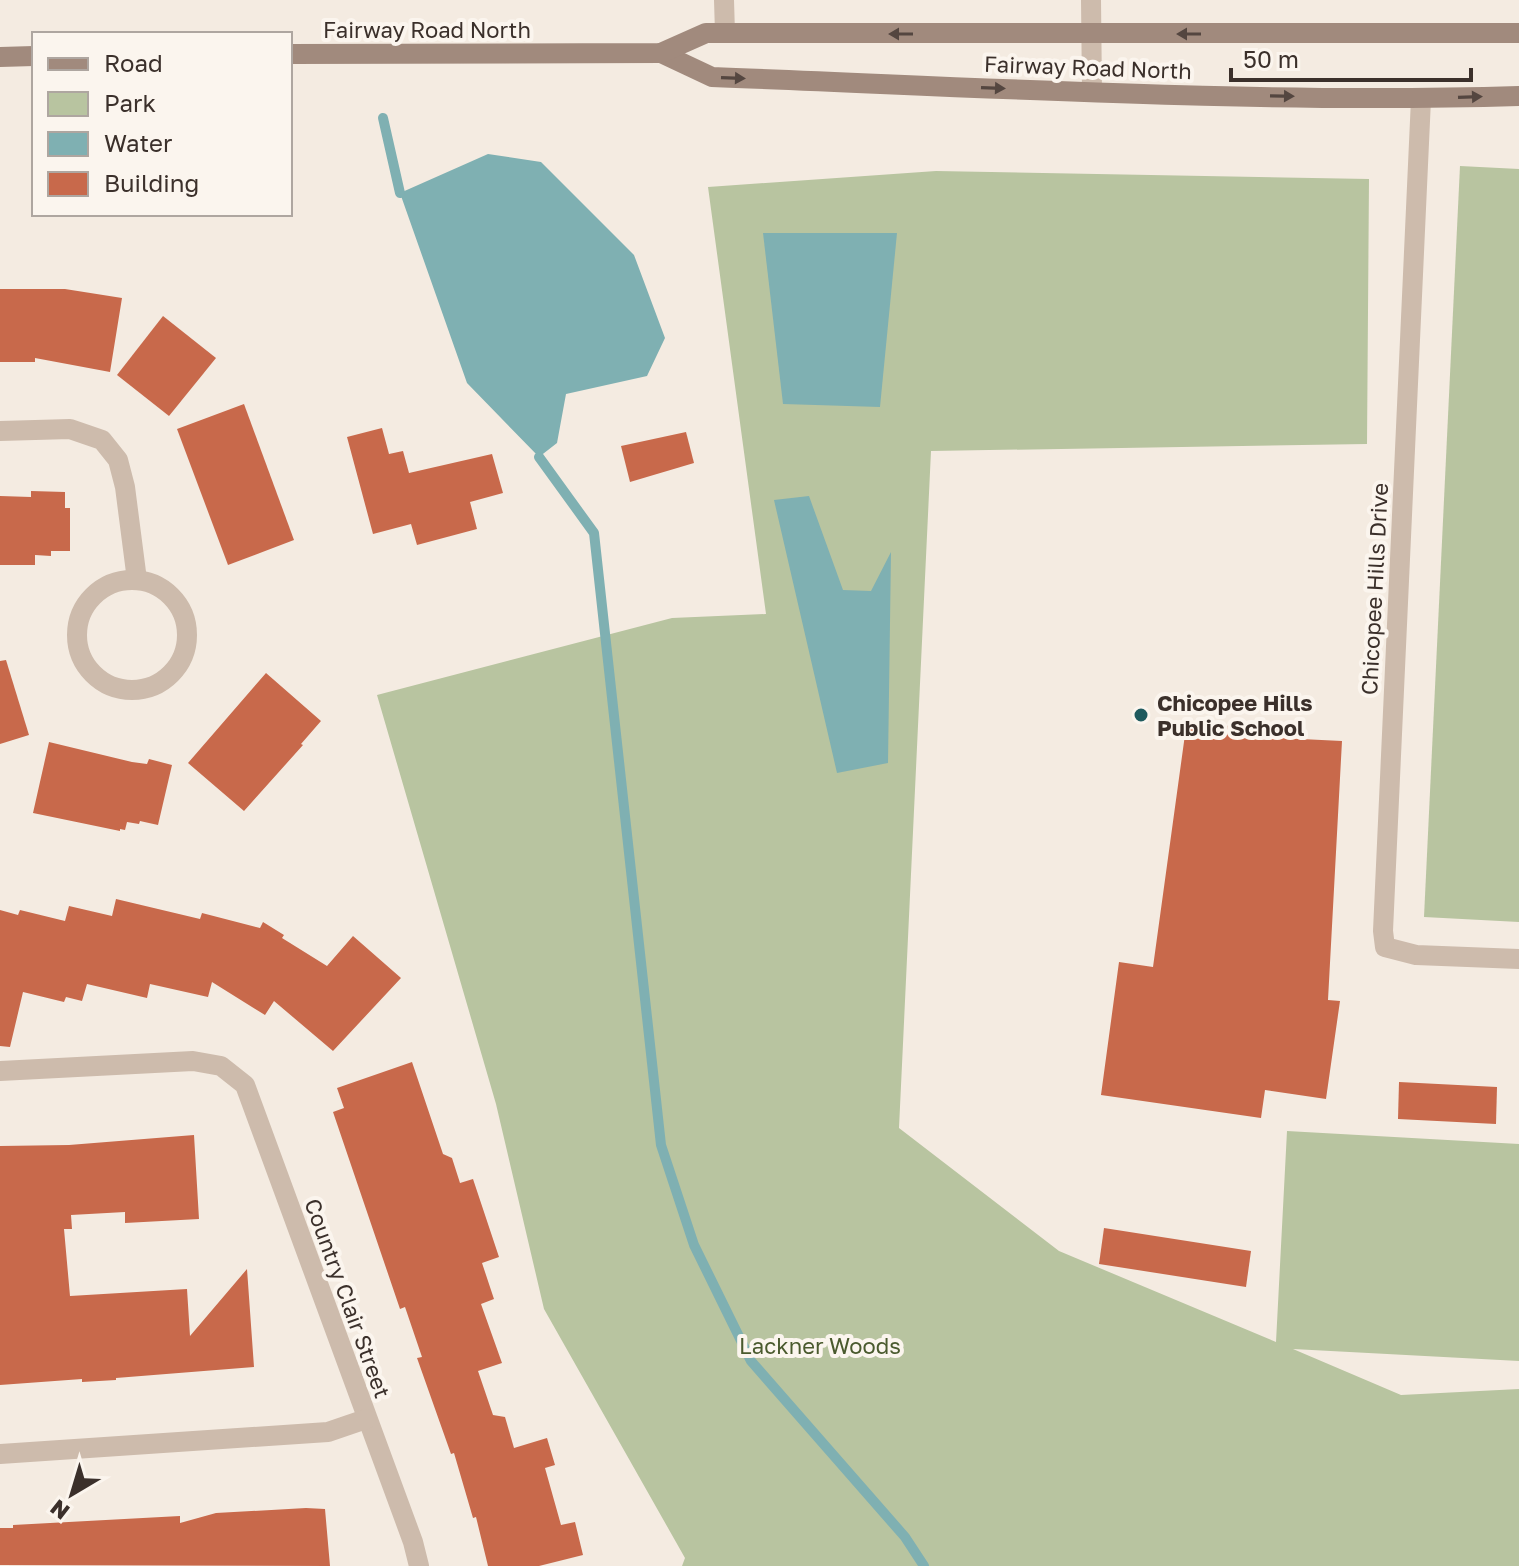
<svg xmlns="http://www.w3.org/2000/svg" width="1519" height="1566" font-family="'Golos Text',sans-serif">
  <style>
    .green { fill: #b8c4a0 }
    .water { fill: #7fb0b2 }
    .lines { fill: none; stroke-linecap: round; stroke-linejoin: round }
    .stream { stroke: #7fb0b2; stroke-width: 10 }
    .building { fill: #c8694b }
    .service { stroke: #cdbbac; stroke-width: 20 }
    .minor { stroke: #cdbbac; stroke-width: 20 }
    .secondary { stroke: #a18a7d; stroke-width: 20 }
    .oneway { fill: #544640 }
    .poi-dot { fill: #1f5a5e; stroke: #fbf5ee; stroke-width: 3 }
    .labels { text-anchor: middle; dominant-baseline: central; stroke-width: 8; stroke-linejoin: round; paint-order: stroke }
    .street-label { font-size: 22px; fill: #3b302b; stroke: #fbf5ee }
    .poi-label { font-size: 22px; font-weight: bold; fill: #3b302b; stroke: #fbf5ee; text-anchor: start }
    .park-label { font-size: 22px; fill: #4a5a2e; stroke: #fbf5ee }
  </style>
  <rect width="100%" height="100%" fill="#f4ebe1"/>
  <g class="green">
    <path d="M 1460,166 L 1519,169 L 1519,922 L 1424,917 Z"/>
    <path d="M 936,171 L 1369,179 L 1367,444 L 931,451 L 899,1128 L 1059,1251 L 1276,1342 L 1287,1131 L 1519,1144 L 1519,1361 L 1293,1349 L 1401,1395 L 1519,1389 L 1519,1566 L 682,1566 L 685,1558 L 544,1309 L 496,1104 L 377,695 L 672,618 L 766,614 L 708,187 Z"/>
  </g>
  <g class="water">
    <path d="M 488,154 L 541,162 L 634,255 L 665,338 L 647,376 L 566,394 L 557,443 L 539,457 L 467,383 L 400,193 Z"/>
    <path d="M 763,233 L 897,233 L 880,407 L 783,404 Z"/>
    <path d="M 809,496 L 843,590 L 871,591 L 891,552 L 888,763 L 837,773 L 774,500 Z"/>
  </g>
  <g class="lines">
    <g class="stream">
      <path d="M 383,118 L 400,193"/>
      <path d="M 539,457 L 594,533 L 661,1145 L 694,1245 L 751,1361 L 905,1537 L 924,1566"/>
    </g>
  </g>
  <g class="building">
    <path d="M 0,289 L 65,289 L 122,298 L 110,372 L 35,358 L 35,362 L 0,362 Z"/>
    <path d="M 163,316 L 216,358 L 169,416 L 117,375 Z"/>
    <path d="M 244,404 L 294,540 L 228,565 L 177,429 Z"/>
    <path d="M 382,428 L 389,454 L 403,451 L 409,473 L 492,454 L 503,493 L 470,502 L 477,529 L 417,545 L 411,524 L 373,534 L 347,437 Z"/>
    <path d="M 686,432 L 694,463 L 630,482 L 621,446 Z"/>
    <path d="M 31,491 L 65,492 L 65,508 L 70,508 L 70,551 L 51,551 L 51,556 L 35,555 L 35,565 L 0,565 L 0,496 L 31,497 Z"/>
    <path d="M 6,660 L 29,735 L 0,744 L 0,661 Z"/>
    <path d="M 266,673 L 321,721 L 301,744 L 303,745 L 244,811 L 188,763 Z"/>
    <path d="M 1187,720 L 1258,730 L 1257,737 L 1342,741 L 1328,1000 L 1340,1001 L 1326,1099 L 1265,1090 L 1261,1118 L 1101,1095 L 1119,962 L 1153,967 Z"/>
    <path d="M 49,742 L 132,762 L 147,764 L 149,759 L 172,765 L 158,825 L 140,821 L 139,824 L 127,822 L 125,830 L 120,829 L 120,831 L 33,813 Z"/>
    <path d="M 116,899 L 200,919 L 202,913 L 260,928 L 263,922 L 284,935 L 282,938 L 327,966 L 353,936 L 401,978 L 333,1051 L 274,1001 L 265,1015 L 212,982 L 208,997 L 150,984 L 147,998 L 87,984 L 82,1001 L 66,997 L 64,1002 L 23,992 L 10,1047 L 0,1046 L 0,910 L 18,915 L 20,910 L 65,921 L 69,906 L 112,916 Z"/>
    <path d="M 412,1062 L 443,1154 L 452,1158 L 460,1183 L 473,1179 L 499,1257 L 482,1263 L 494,1299 L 481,1304 L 502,1363 L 478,1371 L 493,1415 L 505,1417 L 514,1448 L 547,1438 L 555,1465 L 545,1468 L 561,1525 L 575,1522 L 583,1555 L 539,1566 L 488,1566 L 476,1517 L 473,1518 L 454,1453 L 451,1454 L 417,1358 L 422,1357 L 405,1307 L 400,1309 L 333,1112 L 344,1108 L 337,1088 Z"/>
    <path d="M 1399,1082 L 1497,1087 L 1496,1124 L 1398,1119 Z"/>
    <path d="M 194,1135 L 199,1219 L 125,1223 L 125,1212 L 71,1215 L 72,1229 L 64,1229 L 70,1296 L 187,1289 L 190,1336 L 247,1269 L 254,1367 L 116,1378 L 116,1380 L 82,1382 L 82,1379 L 0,1385 L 0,1146 L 69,1145 Z"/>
    <path d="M 1104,1228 L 1251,1251 L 1246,1287 L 1099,1264 Z"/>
    <path d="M 306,1508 L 325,1509 L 330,1566 L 0,1565 L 0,1528 L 13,1528 L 13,1525 L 180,1516 L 180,1523 L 216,1513 Z"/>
  </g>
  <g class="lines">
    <g class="service">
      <path d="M 724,0 L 725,33"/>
      <path d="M 1091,0 L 1092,92"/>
    </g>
    <g class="minor">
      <path d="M 1421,99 L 1383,931 L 1385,947 L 1416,955 L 1519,959"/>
      <path d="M 0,431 L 70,429 L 102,440 L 118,460 L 125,487 L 137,580"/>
      <circle cx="132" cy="635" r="55"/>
      <path d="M 0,1071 L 193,1061 L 221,1066 L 245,1085 L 413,1542 L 419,1566"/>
      <path d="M 0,1454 L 328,1432 L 366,1419"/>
    </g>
    <g class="secondary">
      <path d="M 661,53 L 712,77 C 980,87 1250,104 1519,96"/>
      <path d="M 290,54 L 661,53 L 706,33 L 1519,33"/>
      <path d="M 0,57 L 34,56"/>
    </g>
  </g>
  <defs><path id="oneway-solid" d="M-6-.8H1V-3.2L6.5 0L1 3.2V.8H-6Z" transform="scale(2)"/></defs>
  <g class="oneway">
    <use href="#oneway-solid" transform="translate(901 34) rotate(-180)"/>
    <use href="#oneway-solid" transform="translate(1189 34) rotate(180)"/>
    <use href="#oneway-solid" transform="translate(733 78) rotate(2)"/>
    <use href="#oneway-solid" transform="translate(993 88) rotate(2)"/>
    <use href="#oneway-solid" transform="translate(1282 96) rotate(1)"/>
    <use href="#oneway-solid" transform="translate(1470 97) rotate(-2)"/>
  </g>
  <circle class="poi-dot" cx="1141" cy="715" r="8"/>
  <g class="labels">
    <g class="street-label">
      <text x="427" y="29">Fairway Road North</text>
      <text transform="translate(1088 67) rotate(2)">Fairway Road North</text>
      <text transform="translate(1374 589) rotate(-87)">Chicopee Hills Drive</text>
      <text transform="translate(348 1298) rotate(70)">Country Clair Street</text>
    </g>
    <g class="poi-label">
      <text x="1157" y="702">Chicopee Hills<tspan x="1157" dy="25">Public School</tspan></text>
    </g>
    <g class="park-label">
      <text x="820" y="1345">Lackner Woods</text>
    </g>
  </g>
  <rect x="32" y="32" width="260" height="184" fill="#fbf5ee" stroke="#aea6a0" stroke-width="2"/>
  <rect x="48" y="58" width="40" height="12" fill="#a18a7d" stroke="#aea6a0" stroke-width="2"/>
  <text x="104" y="72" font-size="24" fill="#3b302b">Road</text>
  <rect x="48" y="92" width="40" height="24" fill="#b8c4a0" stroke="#aea6a0" stroke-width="2"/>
  <text x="104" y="112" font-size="24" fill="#3b302b">Park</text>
  <rect x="48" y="132" width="40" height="24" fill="#7fb0b2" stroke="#aea6a0" stroke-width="2"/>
  <text x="104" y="152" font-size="24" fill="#3b302b">Water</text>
  <rect x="48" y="172" width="40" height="24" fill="#c8694b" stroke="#aea6a0" stroke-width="2"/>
  <text x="104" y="192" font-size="24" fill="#3b302b">Building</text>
  <g transform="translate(72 1494) rotate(218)" stroke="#fbf5ee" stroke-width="6" paint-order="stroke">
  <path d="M0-6L14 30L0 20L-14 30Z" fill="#3b302b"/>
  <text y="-12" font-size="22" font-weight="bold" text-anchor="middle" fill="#3b302b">N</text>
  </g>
  <path d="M1231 68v12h240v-12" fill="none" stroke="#3b302b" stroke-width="4"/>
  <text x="1243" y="68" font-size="24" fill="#3b302b" stroke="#fbf5ee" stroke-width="6" paint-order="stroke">50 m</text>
</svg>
